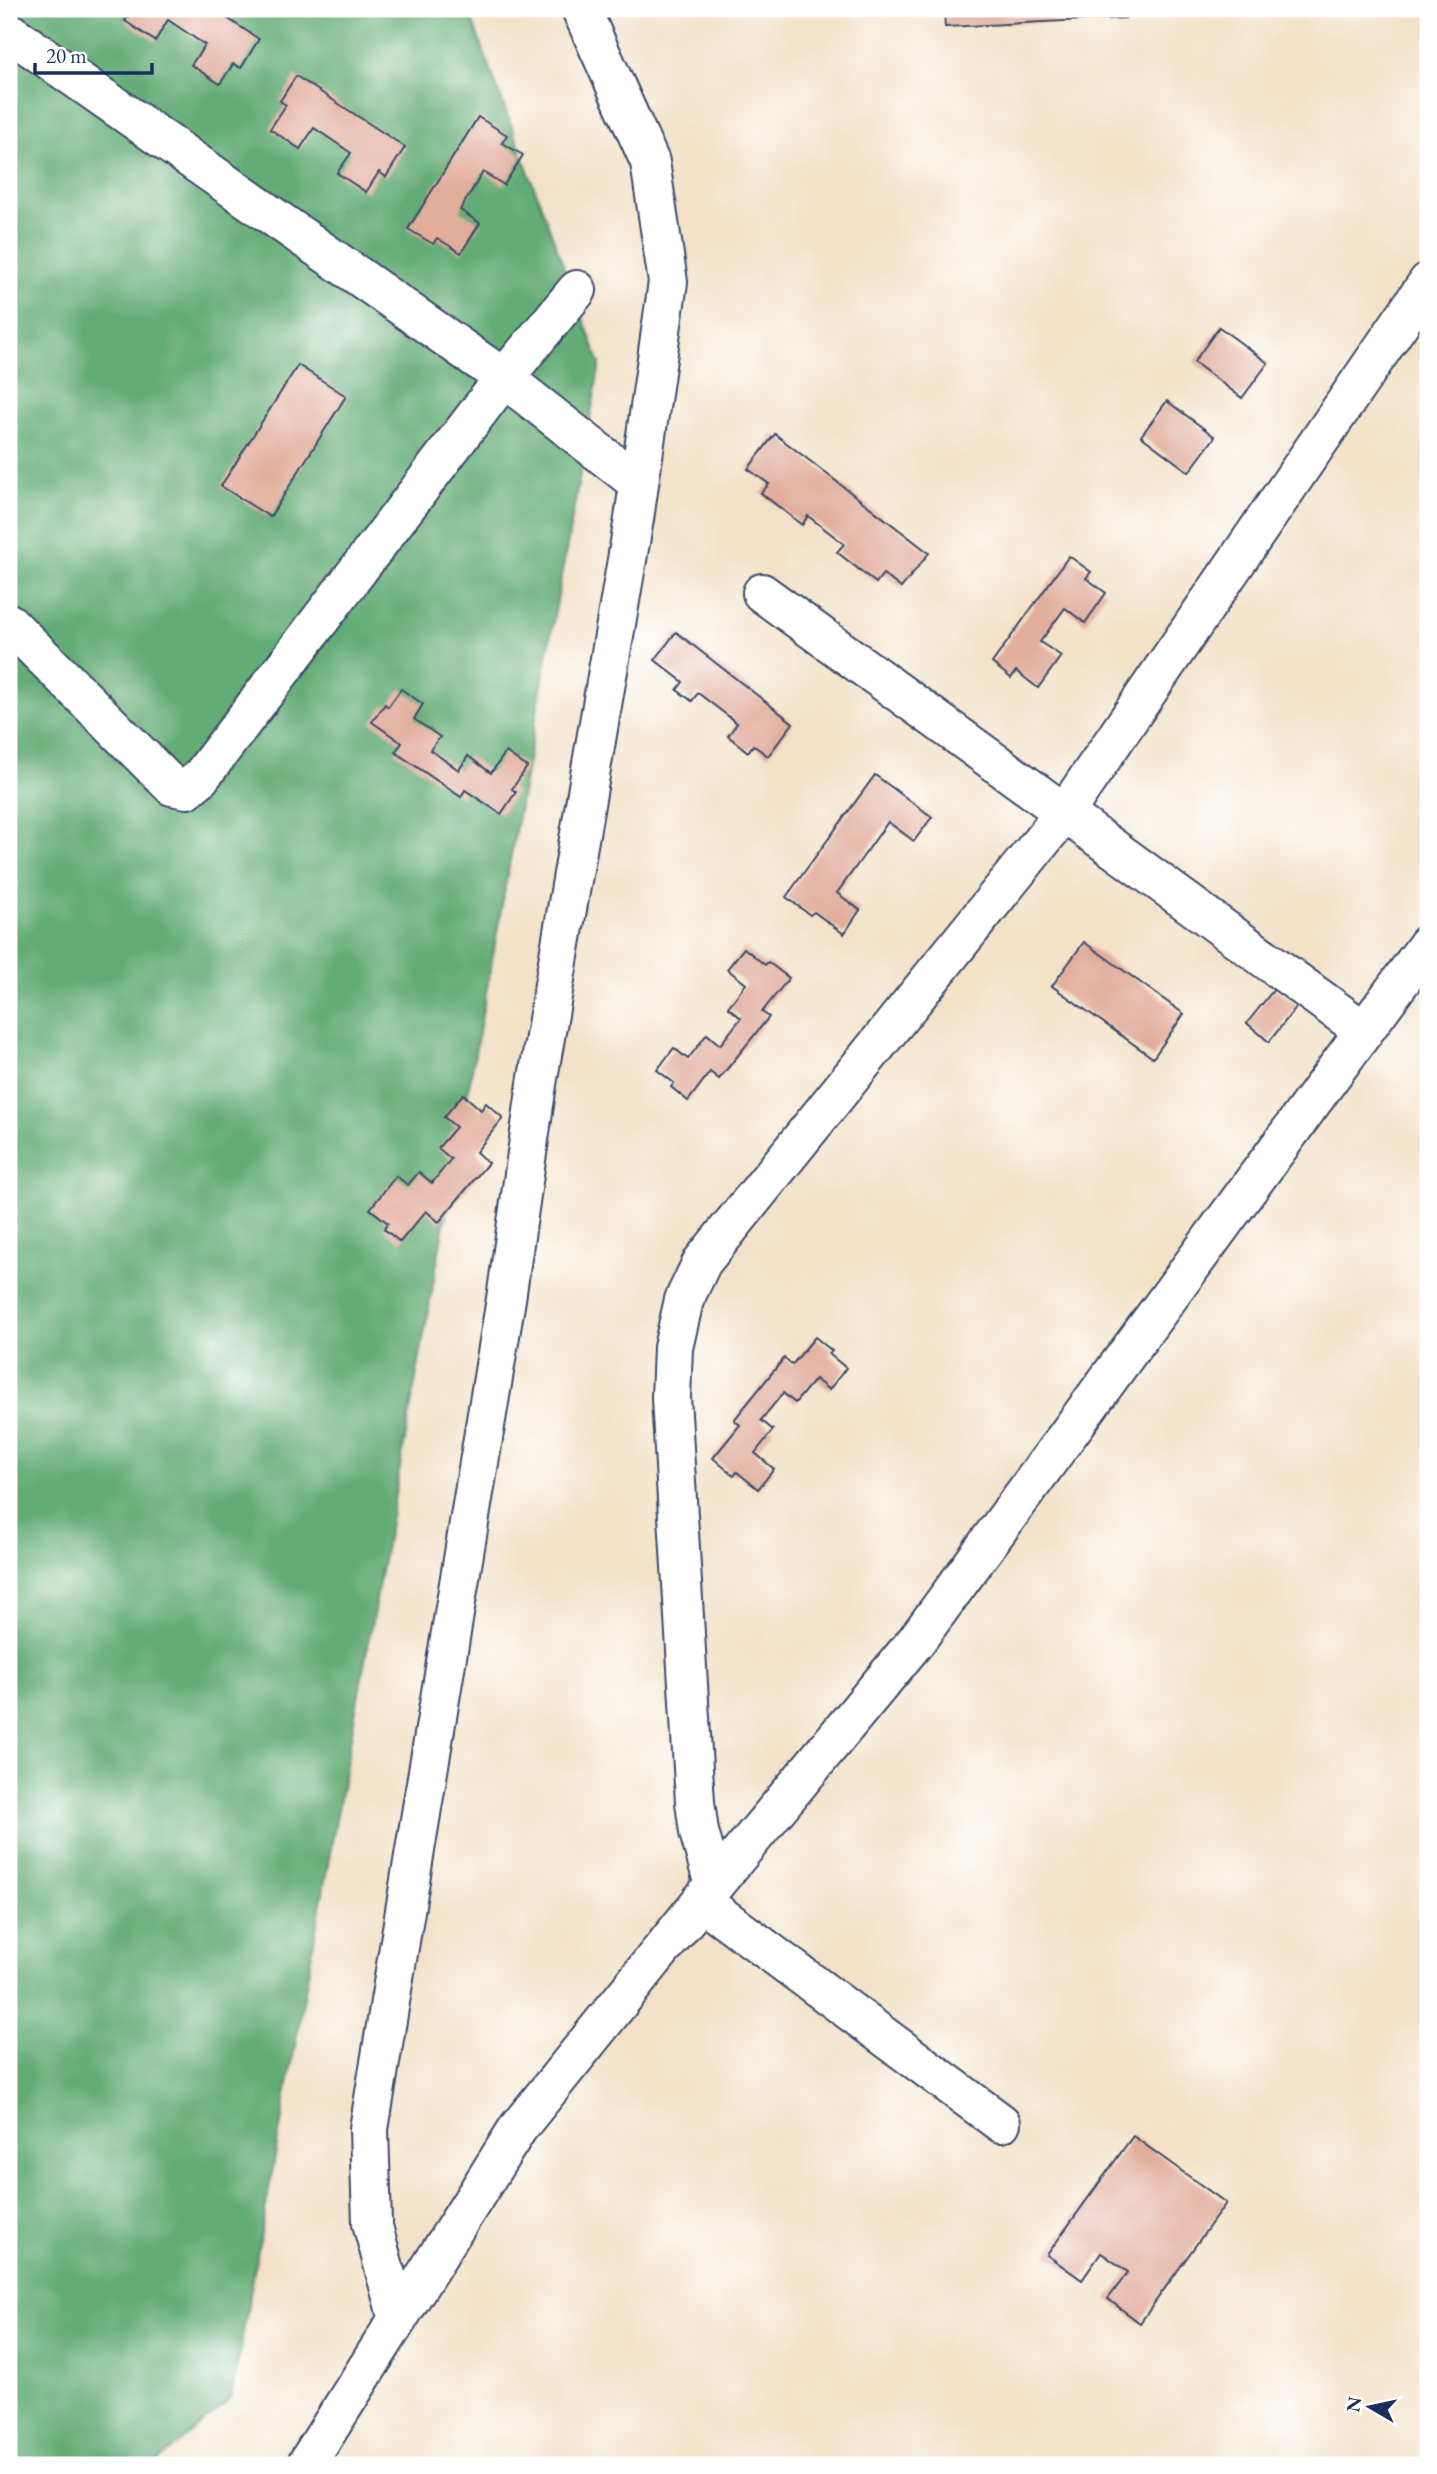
<svg xmlns="http://www.w3.org/2000/svg" width="1437" height="2474" font-family="'EB Garamond',serif">
  <style>
    .forest { fill: #63ac74; stroke: #3f6e69; stroke-width: 2 }
    .building { fill: #e2ad9b }
    .lines { fill: none; stroke-linecap: round; stroke-linejoin: round }
    .minor-casing { stroke: #3b4a6e; stroke-width: 42 }
    .minor { stroke: #fff; stroke-width: 38 }
  </style>
  <rect width="100%" height="100%" fill="#fff"/>
  <filter id="ink" filterUnits="userSpaceOnUse"><feTurbulence type="fractalNoise" baseFrequency=".0143" numOctaves="2"/><feDisplacementMap in="SourceGraphic" scale="14" xChannelSelector="R" yChannelSelector="G"/><feConvolveMatrix kernelMatrix="1 2 1 2 8 2 1 2 1" color-interpolation-filters="sRGB"/></filter>
  <filter id="wash" filterUnits="userSpaceOnUse"><feTurbulence type="fractalNoise" baseFrequency=".00686" numOctaves="4" result="noise"/><feDisplacementMap in="SourceGraphic" scale="28" xChannelSelector="R" yChannelSelector="G"/><feGaussianBlur stdDeviation="1.57" result="paint"/><feColorMatrix in="noise" values="0 0 0 0 0 0 0 0 0 0 0 0 0 0 0 0 0 1.4 0 .05"/><feComposite in="paint" operator="in"/></filter>
  <g filter="url(#wash)">
    <rect width="100%" height="100%" fill="#f3e2c7"/>
    <path class="forest" d="M 9,9 L 468,9 L 600,364 L 231,2399 L 154,2465 L 9,2465 Z"/>
    <g id="blocks">
      <g class="building">
        <path d="M 133,9 L 213,9 L 259,39 L 241,68 L 233,64 L 220,84 L 191,65 L 205,45 L 168,20 L 155,41 L 125,21 Z"/>
        <path d="M 944,9 L 1124,9 L 1125,18 L 945,27 Z"/>
        <path d="M 296,76 L 405,147 L 386,177 L 379,172 L 366,192 L 337,173 L 351,153 L 314,128 L 300,149 L 270,129 L 286,105 L 280,101 Z"/>
        <path d="M 478,117 L 507,135 L 502,143 L 523,155 L 504,185 L 483,172 L 460,210 L 480,223 L 461,253 L 437,238 L 433,244 L 408,229 Z"/>
        <path d="M 1219,327 L 1268,363 L 1242,398 L 1194,362 Z"/>
        <path d="M 298,365 L 346,396 L 270,517 L 221,486 Z"/>
        <path d="M 1167,401 L 1215,437 L 1189,472 L 1141,436 Z"/>
        <path d="M 775,434 L 929,553 L 901,588 L 883,574 L 876,583 L 837,552 L 844,544 L 808,516 L 802,525 L 761,493 L 769,484 L 748,469 Z"/>
        <path d="M 1069,556 L 1091,572 L 1086,578 L 1106,593 L 1085,623 L 1065,608 L 1040,642 L 1061,656 L 1038,688 L 1016,671 L 1011,678 L 992,663 Z"/>
        <path d="M 676,632 L 793,723 L 768,756 L 753,745 L 748,752 L 728,736 L 737,723 L 698,693 L 692,701 L 677,690 L 683,682 L 655,660 Z"/>
        <path d="M 401,689 L 423,704 L 414,719 L 440,737 L 430,750 L 459,770 L 468,756 L 491,773 L 506,752 L 527,767 L 512,789 L 516,792 L 501,814 L 465,790 L 461,797 L 395,752 L 402,743 L 372,722 L 385,704 L 388,707 Z"/>
        <path d="M 875,775 L 932,817 L 914,841 L 888,822 L 837,893 L 860,910 L 844,934 L 814,912 L 810,915 L 786,897 Z"/>
        <path d="M 1084,942 L 1184,1014 L 1153,1058 L 1052,986 Z"/>
        <path d="M 744,948 L 765,965 L 768,962 L 789,978 L 762,1012 L 769,1017 L 719,1079 L 710,1072 L 688,1101 L 671,1087 L 674,1083 L 657,1070 L 674,1048 L 688,1059 L 707,1034 L 720,1045 L 741,1018 L 728,1007 L 746,984 L 727,969 Z"/>
        <path d="M 1275,988 L 1297,1006 L 1269,1042 L 1247,1023 Z"/>
        <path d="M 463,1094 L 481,1110 L 486,1103 L 503,1118 L 476,1152 L 488,1163 L 439,1222 L 426,1211 L 400,1242 L 384,1229 L 388,1223 L 370,1209 L 396,1176 L 408,1185 L 419,1172 L 432,1183 L 451,1159 L 438,1148 L 456,1127 L 444,1117 Z"/>
        <path d="M 815,1337 L 832,1351 L 829,1354 L 846,1368 L 829,1390 L 815,1379 L 795,1403 L 783,1393 L 761,1420 L 773,1430 L 755,1453 L 774,1469 L 758,1489 L 737,1472 L 734,1476 L 713,1458 L 740,1425 L 734,1420 L 784,1358 L 792,1365 Z"/>
        <path d="M 1133,2136 L 1226,2203 L 1140,2323 L 1108,2299 L 1128,2272 L 1101,2253 L 1082,2280 L 1047,2255 Z"/>
      </g>
    </g>
  </g>
  <g filter="url(#ink)">
    <use href="#blocks" fill-opacity="0" stroke="#3b4a6e" stroke-width="2"/>
    <g class="lines">
      <defs>
        <g id="minor">
          <path d="M 9,32 L 504,378 L 638,483"/>
          <path d="M 762,593 L 1363,1030"/>
          <path d="M 9,623 L 172,786 L 187,789 L 200,778 L 504,378 L 577,290"/>
          <path d="M 714,1885 L 699,1832 L 695,1802 L 671,1398 L 673,1348 L 684,1300 L 702,1262 L 1065,812 L 1428,282"/>
          <path d="M 701,1901 L 1001,2123"/>
          <path d="M 398,2319 L 372,2223 L 369,2129 L 506,1299 L 537,1084 L 634,519 L 668,282 L 650,162 L 581,9"/>
          <path d="M 306,2465 L 518,2128 L 714,1885 L 916,1641 L 1428,944"/>
        </g>
      </defs>
      <use href="#minor" class="minor-casing"/>
      <use href="#minor" class="minor"/>
    </g>
  </g>
  <rect width="1437" height="2474" fill="none" stroke="#fff" stroke-width="35"/>
  <g transform="translate(1370 2407) rotate(279)" stroke="#ffffff" stroke-width="5" paint-order="stroke">
  <path d="M0-5L12 26L0 18L-12 26Z" fill="#1b2f5e"/>
  <text y="-10" font-size="19" font-weight="bold" text-anchor="middle" fill="#1b2f5e">N</text>
  </g>
  <path d="M35 63v10h117v-10" fill="none" stroke="#1b2f5e" stroke-width="3.5"/>
  <text x="46" y="63" font-size="21" fill="#1b2f5e" stroke="#ffffff" stroke-width="5" paint-order="stroke">20 m</text>
</svg>
